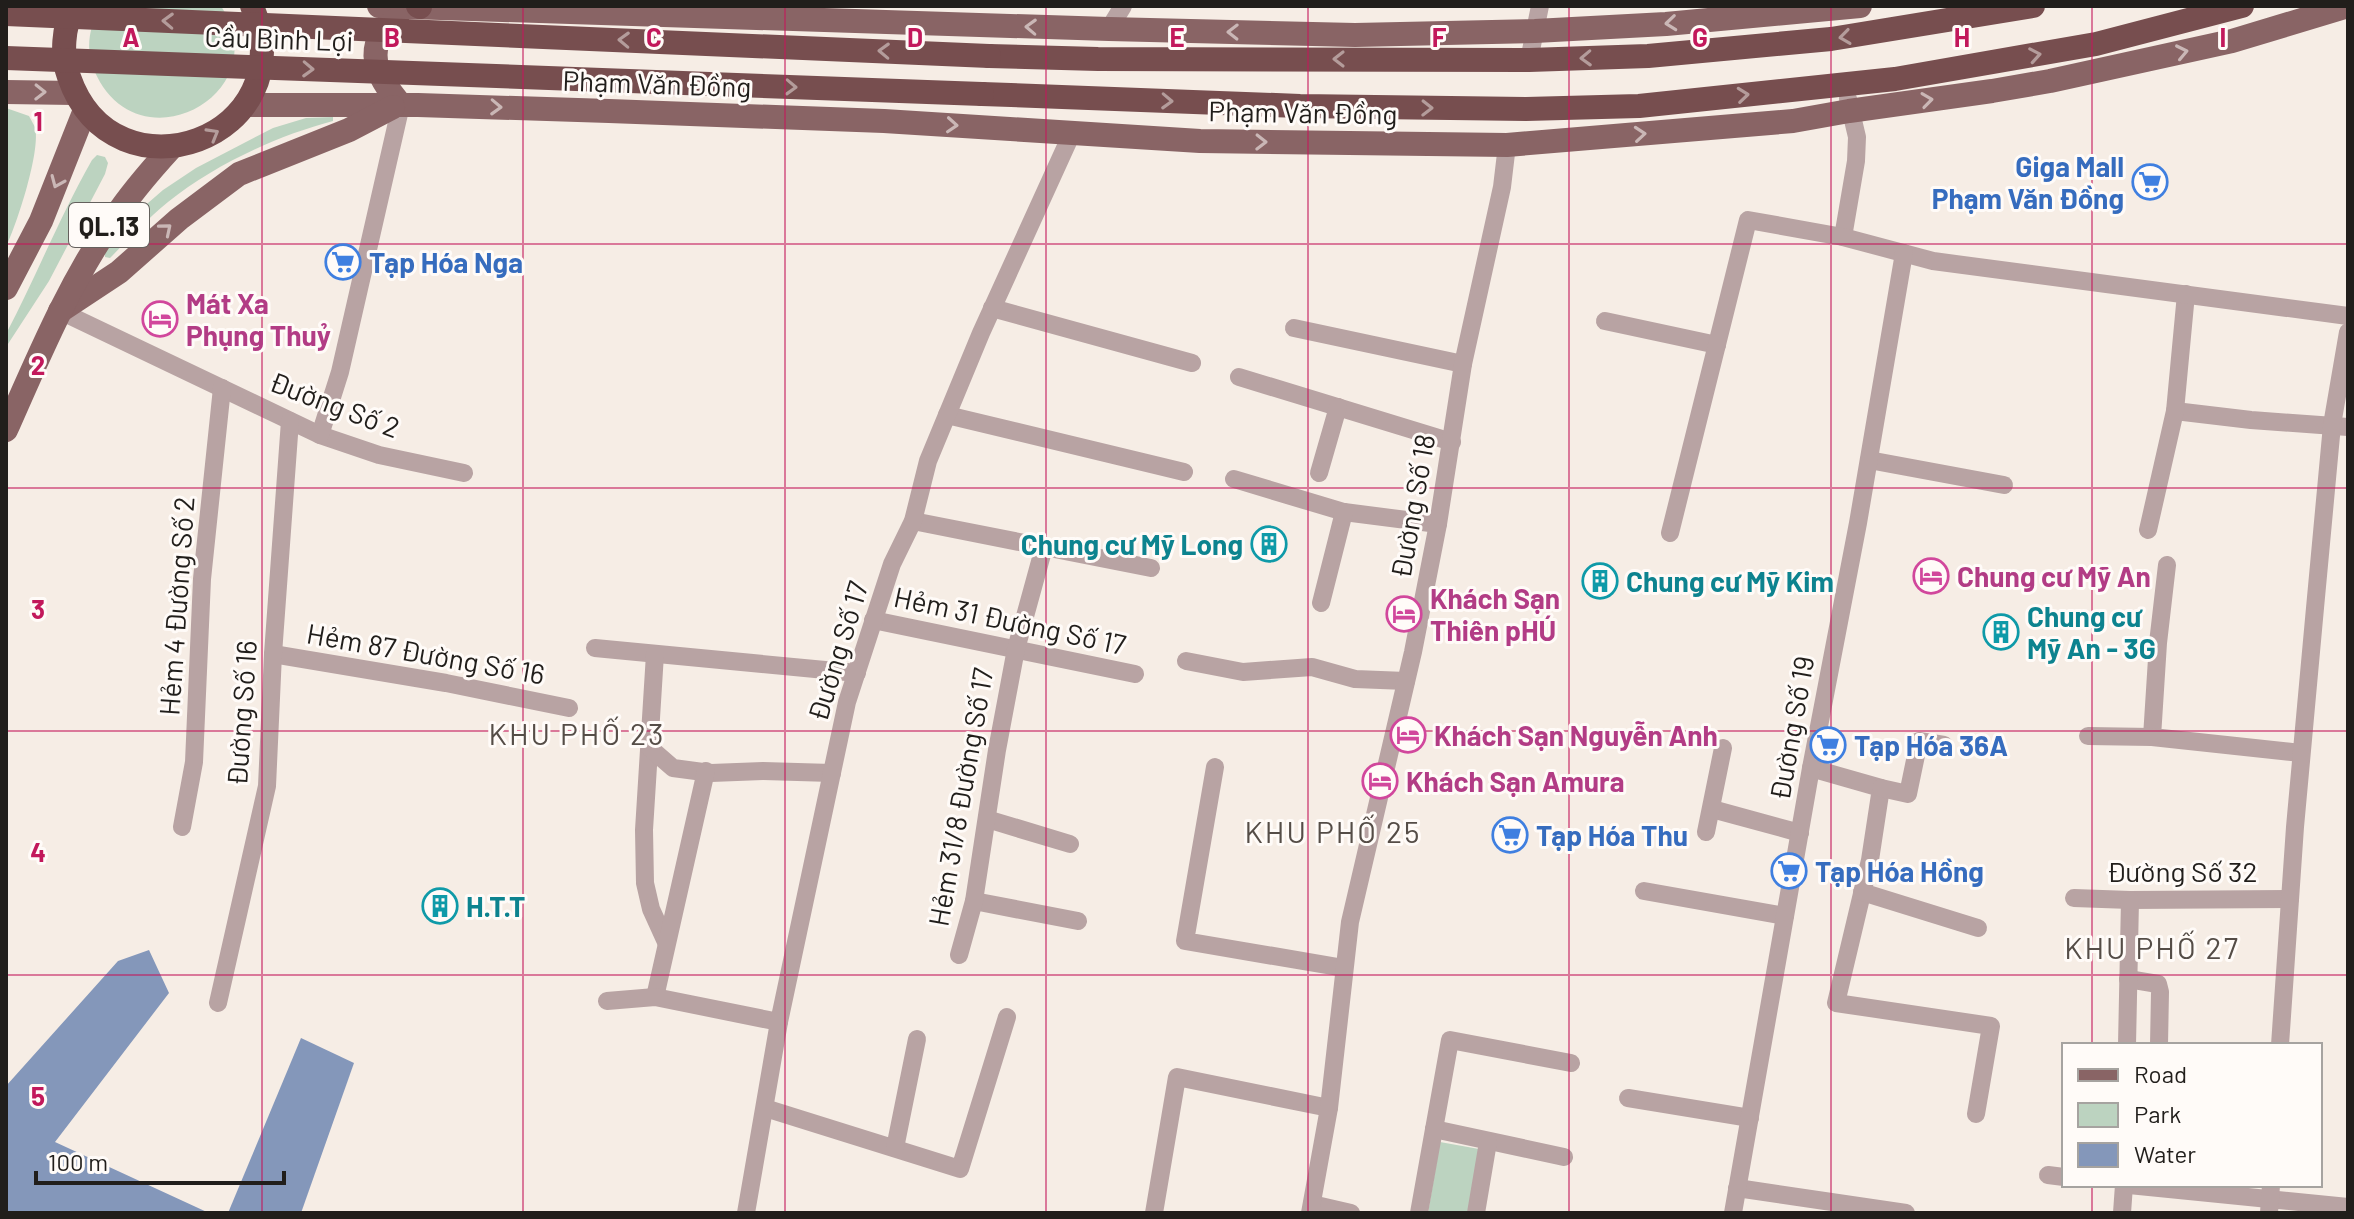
<svg xmlns="http://www.w3.org/2000/svg" width="2354" height="1219" font-family="Barlow,sans-serif">
  <style>
    .green { fill: #bcd3c0 }
    .water { fill: #8497ba }
    .lines { fill: none; stroke-linecap: round; stroke-linejoin: round }
    .street { stroke: #b8a3a3; stroke-width: 18 }
    .primary { stroke: #896465; stroke-width: 24 }
    .highway { stroke: #774e4f; stroke-width: 24 }
    .highway-bridge { stroke: #774e4f; stroke-width: 24 }
    .oneway { stroke: #b49c9b }
    .oneway2 { stroke: #cab7b6 }
    .grid { fill: none; stroke: #c2185b; stroke-width: 2; stroke-opacity: 0.55 }
    .labels { text-anchor: middle; dominant-baseline: central; stroke-width: 6; stroke-linejoin: round; paint-order: stroke }
    .shield { fill: #fffbf8; stroke: #64605d; stroke-width: 2 }
    .shield-label { font-size: 26px; font-weight: bold; fill: #211e1b }
    .street-label { font-size: 28px; fill: #211e1b; stroke: #fffbf8 }
    .shop-label { font-size: 28px; font-weight: bold; fill: #366cbe; stroke: #fffbf8; text-anchor: start }
    .hotel-label { font-size: 28px; font-weight: bold; fill: #b23c85; stroke: #fffbf8; text-anchor: start }
    .culture-label { font-size: 28px; font-weight: bold; fill: #0d838f; stroke: #fffbf8; text-anchor: start }
    .neighbourhood-label { font-size: 30px; letter-spacing: 2px; fill: #554d47; stroke: #fffbf8 }
    .grid-label { font-size: 26px; text-anchor: middle; font-weight: bold; fill: #c2185b; stroke: #fffbf8; stroke-width: 6; stroke-linejoin: round; paint-order: stroke }
  </style>
  <rect width="100%" height="100%" fill="#f6ede5"/>
  <g class="green">
    <path d="M 102,6 L 221,6 C 279,95 136,170 94,70 C 85,50 89,24 102,6 Z"/>
    <path d="M 6,108 L 29,116 C 30,118 34,125 35,127 C 41,151 17,224 6,247 Z"/>
    <path d="M 333,117 L 333,121 C 276,136 214,165 168,202 C 147,219 129,239 110,258 L 105,257 L 105,251 L 140,210 L 163,190 L 196,168 L 273,128 L 306,118 Z"/>
    <path d="M 97,155 L 105,157 L 108,163 L 105,174 L 49,281 L 6,347 L 6,334 C 36,277 60,216 92,160 Z"/>
    <path d="M 1440,1142 L 1479,1149 L 1468,1213 L 1428,1213 Z"/>
  </g>
  <g class="water">
    <path d="M 149,950 L 169,993 L 55,1142 L 209,1213 L 6,1213 L 6,1086 L 118,961 Z"/>
    <path d="M 301,1038 L 354,1063 L 301,1213 L 228,1213 Z"/>
  </g>
  <g class="lines">
    <g class="street">
      <path d="M 1109,29 L 1123,6"/>
      <path d="M 1529,60 L 1540,6"/>
      <path d="M 1843,237 L 1856,161 L 1857,137 L 1848,99"/>
      <path d="M 992,308 L 1192,363"/>
      <path d="M 60,311 L 320,435 L 379,455 L 464,473"/>
      <path d="M 1605,321 L 1717,345"/>
      <path d="M 1294,328 L 1463,364"/>
      <path d="M 1239,377 L 1452,442"/>
      <path d="M 2175,411 L 2251,420 L 2348,427"/>
      <path d="M 947,415 L 1184,472"/>
      <path d="M 320,435 L 340,372 L 401,105"/>
      <path d="M 1869,460 L 2004,485"/>
      <path d="M 1319,473 L 1338,407"/>
      <path d="M 1234,479 L 1344,512 L 1438,524"/>
      <path d="M 913,521 L 1151,568"/>
      <path d="M 2148,530 L 2175,411 L 2186,294"/>
      <path d="M 1670,533 L 1748,220 L 1843,237 L 1933,261 L 2348,316"/>
      <path d="M 2167,565 L 2158,643 L 2152,737 L 2301,753"/>
      <path d="M 1321,603 L 1344,512"/>
      <path d="M 873,620 L 1135,674"/>
      <path d="M 595,648 L 857,673"/>
      <path d="M 273,654 L 446,683 L 569,708"/>
      <path d="M 655,654 L 644,830 L 645,883 L 651,909 L 666,942"/>
      <path d="M 1186,661 L 1243,672 L 1312,667 L 1355,679 L 1406,681"/>
      <path d="M 2088,736 L 2152,737"/>
      <path d="M 650,748 L 673,768 L 711,773 L 763,771 L 832,773"/>
      <path d="M 1215,767 L 1185,941 L 1344,968"/>
      <path d="M 1811,768 L 1881,788 L 1870,860 L 1836,1003 L 1991,1026 L 1976,1114"/>
      <path d="M 1881,788 L 1908,794 L 1919,741 L 1944,745"/>
      <path d="M 1712,809 L 1800,833"/>
      <path d="M 987,819 L 1070,844"/>
      <path d="M 182,827 L 194,762 L 202,579 L 222,388"/>
      <path d="M 1706,832 L 1723,748"/>
      <path d="M 1644,891 L 1785,916"/>
      <path d="M 1862,892 L 1978,928"/>
      <path d="M 2074,898 L 2130,900 L 2290,899"/>
      <path d="M 974,901 L 1078,921"/>
      <path d="M 959,955 L 974,901 L 997,750 L 1016,649 L 1044,547"/>
      <path d="M 2128,979 L 2158,984 L 2160,992 L 2159,1045"/>
      <path d="M 655,997 L 706,771"/>
      <path d="M 607,1001 L 655,997 L 779,1022"/>
      <path d="M 218,1003 L 267,786 L 273,654 L 290,421"/>
      <path d="M 2127,1045 L 2130,900"/>
      <path d="M 2280,1045 L 2295,827 L 2315,608 L 2332,425 L 2348,332"/>
      <path d="M 1628,1098 L 1750,1118"/>
      <path d="M 765,1108 L 960,1169 L 1007,1017"/>
      <path d="M 1434,1129 L 1564,1157"/>
      <path d="M 895,1148 L 917,1039"/>
      <path d="M 2048,1175 L 2064,1177"/>
      <path d="M 2129,1185 L 2348,1207"/>
      <path d="M 1737,1188 L 1906,1213"/>
      <path d="M 1312,1204 L 1351,1213"/>
      <path d="M 746,1213 L 779,1022 L 847,702 L 892,564 L 913,521 L 928,461 L 981,333 L 1072,133"/>
      <path d="M 1154,1213 L 1177,1077 L 1329,1108"/>
      <path d="M 1310,1213 L 1329,1108 L 1350,922 L 1413,652 L 1438,524 L 1463,364 L 1502,187 L 1507,145"/>
      <path d="M 1419,1213 L 1450,1040 L 1571,1063"/>
      <path d="M 1476,1213 L 1488,1142"/>
      <path d="M 1733,1213 L 1811,768 L 1858,523 L 1904,253"/>
      <path d="M 2122,1213 L 2124,1185"/>
      <path d="M 2269,1213 L 2271,1185"/>
    </g>
    <g class="primary">
      <path d="M 379,6 L 1109,29 L 1355,35 L 1535,31 L 1666,24 L 1860,6"/>
      <path d="M 397,19 C 360,46 377,77 401,105"/>
      <path d="M 6,92 L 74,93"/>
      <path d="M 245,105 L 418,105 L 609,111 L 884,121 L 1200,141 L 1507,145 L 1793,121 L 1849,111 L 1992,91 L 2050,81 L 2232,41 L 2348,6"/>
      <path d="M 6,288 L 41,221 L 85,110"/>
      <path d="M 60,311 L 119,272 L 179,219 L 239,174 L 349,130 L 393,107"/>
      <path d="M 6,430 C 38,358 68,285 113,220 C 130,194 150,171 171,148"/>
    </g>
    <g class="highway">
      <path d="M 74,6 C 63,27 61,55 69,77 C 114,207 307,138 252,6"/>
      <path d="M 418,6 L 420,7"/>
      <path d="M 989,56 L 1098,59 L 1529,60 L 1648,56 L 1831,39 L 2033,6"/>
      <path d="M 982,94 L 1300,106 L 1526,109 L 1639,106 L 1895,79 L 2096,44 L 2242,6"/>
    </g>
    <g class="highway-bridge">
      <path d="M 6,14 L 989,56"/>
      <path d="M 6,58 L 982,94"/>
    </g>
  </g>
  <defs><path id="oneway-chevron" d="M-2-3.5L2.5 0L-2 3.5" fill="none" stroke-width="1.6" stroke-linecap="round" stroke-linejoin="round" transform="scale(2)"/></defs>
  <g class="oneway">
    <use href="#oneway-chevron" transform="translate(168 21) rotate(-178)"/>
    <use href="#oneway-chevron" transform="translate(1845 37) rotate(172)"/>
    <use href="#oneway-chevron" transform="translate(624 40) rotate(-178)"/>
    <use href="#oneway-chevron" transform="translate(884 51) rotate(-178)"/>
    <use href="#oneway-chevron" transform="translate(2035 55) rotate(-10)"/>
    <use href="#oneway-chevron" transform="translate(1586 58) rotate(178)"/>
    <use href="#oneway-chevron" transform="translate(1339 59) rotate(-180)"/>
    <use href="#oneway-chevron" transform="translate(308 69) rotate(2)"/>
    <use href="#oneway-chevron" transform="translate(791 87) rotate(2)"/>
    <use href="#oneway-chevron" transform="translate(1743 95) rotate(-6)"/>
    <use href="#oneway-chevron" transform="translate(1167 101) rotate(2)"/>
    <use href="#oneway-chevron" transform="translate(1427 108) rotate(1)"/>
    <use href="#oneway-chevron" transform="translate(213 134) rotate(-30)"/>
  </g>
  <g class="oneway2">
    <use href="#oneway-chevron" transform="translate(1671 23) rotate(174)"/>
    <use href="#oneway-chevron" transform="translate(1031 27) rotate(-178)"/>
    <use href="#oneway-chevron" transform="translate(1233 32) rotate(-179)"/>
    <use href="#oneway-chevron" transform="translate(2182 52) rotate(-12)"/>
    <use href="#oneway-chevron" transform="translate(40 92) rotate(1)"/>
    <use href="#oneway-chevron" transform="translate(1927 100) rotate(-8)"/>
    <use href="#oneway-chevron" transform="translate(496 107) rotate(2)"/>
    <use href="#oneway-chevron" transform="translate(952 125) rotate(4)"/>
    <use href="#oneway-chevron" transform="translate(1640 134) rotate(-5)"/>
    <use href="#oneway-chevron" transform="translate(1261 142) rotate(1)"/>
    <use href="#oneway-chevron" transform="translate(57 182) rotate(113)"/>
    <use href="#oneway-chevron" transform="translate(166 229) rotate(-40)"/>
  </g>
  <path class="grid" d="M 262,6 L 262,1213M 523,6 L 523,1213M 785,6 L 785,1213M 1046,6 L 1046,1213M 1308,6 L 1308,1213M 1569,6 L 1569,1213M 1831,6 L 1831,1213M 2092,6 L 2092,1045M 6,244 L 2348,244M 6,488 L 2348,488M 6,731 L 2348,731M 6,975 L 2348,975M 2092,1185 L 2092,1213"/>
  <defs>
    <symbol id="supermarket-ring" viewBox="-11 -11 22 22"><circle r="9.5" fill="#fffbf8" stroke="#3f7fe0" stroke-width="1.5"/><path d="M-6-5.5h2.5l.6 2H6L4.5 2H-2.5L-4.4-4H-6ZM-1.5 3.2a1.3 1.3 0 1 0 .1 0ZM3 3.2a1.3 1.3 0 1 0 .1 0Z" fill="#3f7fe0"/></symbol>
    <symbol id="hotel-ring" viewBox="-11 -11 22 22"><circle r="9.5" fill="#fffbf8" stroke="#d1479c" stroke-width="1.5"/><path d="M-6-4.5h1.5V1H6V5H4.5V3h-9V5H-6ZM-4 0a1.8 1.8 0 1 1 3.6 0ZM.5 0V-2.5h3Q6-2.5 6 0Z" fill="#d1479c"/></symbol>
    <symbol id="building-ring" viewBox="-11 -11 22 22"><circle r="9.5" fill="#fffbf8" stroke="#0f9aa8" stroke-width="1.5"/><path d="M-4-6H4V6H1V3H-1V6H-4ZM-2.5-4.3h1.7v1.8h-1.7ZM.8-4.3h1.7v1.8H.8ZM-2.5-1h1.7V.8h-1.7ZM.8-1h1.7V.8H.8Z" fill="#0f9aa8"/></symbol>
  </defs>
  <g fill-rule="evenodd">
    <use href="#supermarket-ring" x="2130" y="162" width="40" height="40"/>
    <use href="#supermarket-ring" x="323" y="242" width="40" height="40"/>
    <use href="#hotel-ring" x="140" y="299" width="40" height="40"/>
    <use href="#building-ring" x="1249" y="524" width="40" height="40"/>
    <use href="#hotel-ring" x="1911" y="556" width="40" height="40"/>
    <use href="#building-ring" x="1580" y="561" width="40" height="40"/>
    <use href="#hotel-ring" x="1384" y="594" width="40" height="40"/>
    <use href="#building-ring" x="1981" y="612" width="40" height="40"/>
    <use href="#hotel-ring" x="1388" y="715" width="40" height="40"/>
    <use href="#supermarket-ring" x="1808" y="725" width="40" height="40"/>
    <use href="#hotel-ring" x="1360" y="761" width="40" height="40"/>
    <use href="#supermarket-ring" x="1490" y="815" width="40" height="40"/>
    <use href="#supermarket-ring" x="1769" y="851" width="40" height="40"/>
    <use href="#building-ring" x="420" y="886" width="40" height="40"/>
  </g>
  <g class="labels">
    <rect class="shield" x="69" y="203" width="80" height="44" rx="6"/>
    <g class="shield-label">
      <text x="109" y="225">QL.13</text>
    </g>
    <g class="street-label">
      <text transform="translate(279 38) rotate(2)">Cầu Bình Lợi</text>
      <text transform="translate(657 83) rotate(2)">Phạm Văn Đồng</text>
      <text transform="translate(1303 112) rotate(1)">Phạm Văn Đồng</text>
      <text transform="translate(335 404) rotate(21)">Đường Số 2</text>
      <text transform="translate(1412 506) rotate(-80)">Đường Số 18</text>
      <text transform="translate(176 606) rotate(-86)">Hẻm 4 Đường Số 2</text>
      <text transform="translate(1010 620) rotate(12)">Hẻm 31 Đường Số 17</text>
      <text transform="translate(837 651) rotate(-73)">Đường Số 17</text>
      <text transform="translate(426 653) rotate(10)">Hẻm 87 Đường Số 16</text>
      <text transform="translate(241 713) rotate(-86)">Đường Số 16</text>
      <text transform="translate(1791 728) rotate(-80)">Đường Số 19</text>
      <text transform="translate(960 797) rotate(-80)">Hẻm 31/8 Đường Số 17</text>
      <text x="2182" y="871">Đường Số 32</text>
    </g>
    <g class="shop-label">
      <text x="2124" y="166" text-anchor="end">Giga Mall<tspan x="2124" dy="32">Phạm Văn Đồng</tspan></text>
      <text x="369" y="262">Tạp Hóa Nga</text>
      <text x="1854" y="745">Tạp Hóa 36A</text>
      <text x="1536" y="835">Tạp Hóa Thu</text>
      <text x="1815" y="871">Tạp Hóa Hồng</text>
    </g>
    <g class="hotel-label">
      <text x="186" y="303">Mát Xa<tspan x="186" dy="32">Phụng Thuỷ</tspan></text>
      <text x="1957" y="576">Chung cư Mỹ An</text>
      <text x="1430" y="598">Khách Sạn<tspan x="1430" dy="32">Thiên pHÚ</tspan></text>
      <text x="1434" y="735">Khách Sạn Nguyễn Anh</text>
      <text x="1406" y="781">Khách Sạn Amura</text>
    </g>
    <g class="culture-label">
      <text x="1243" y="544" text-anchor="end">Chung cư Mỹ Long</text>
      <text x="1626" y="581">Chung cư Mỹ Kim</text>
      <text x="2027" y="616">Chung cư<tspan x="2027" dy="32">Mỹ An - 3G</tspan></text>
      <text x="466" y="906">H.T.T</text>
    </g>
    <g class="neighbourhood-label">
      <text x="577" y="733">KHU PHỐ 23</text>
      <text x="1333" y="831">KHU PHỐ 25</text>
      <text x="2152" y="947">KHU PHỐ 27</text>
    </g>
  </g>
  <g class="grid-label">
    <text x="131" y="47">A</text>
    <text x="392" y="47">B</text>
    <text x="654" y="47">C</text>
    <text x="915" y="47">D</text>
    <text x="1177" y="47">E</text>
    <text x="1439" y="47">F</text>
    <text x="1700" y="47">G</text>
    <text x="1962" y="47">H</text>
    <text x="2223" y="47">I</text>
    <text x="38" y="131">1</text>
    <text x="38" y="375">2</text>
    <text x="38" y="619">3</text>
    <text x="38" y="862">4</text>
    <text x="38" y="1106">5</text>
  </g>
  <rect width="2354" height="1219" fill="none" stroke="#211e1b" stroke-width="16"/>
  <rect x="2062" y="1043" width="260" height="144" fill="#fffbf8" stroke="#a6a3a0" stroke-width="2"/>
  <rect x="2078" y="1069" width="40" height="12" fill="#896465" stroke="#a6a3a0" stroke-width="2"/>
  <text x="2134" y="1083" font-size="24" fill="#211e1b">Road</text>
  <rect x="2078" y="1103" width="40" height="24" fill="#bcd3c0" stroke="#a6a3a0" stroke-width="2"/>
  <text x="2134" y="1123" font-size="24" fill="#211e1b">Park</text>
  <rect x="2078" y="1143" width="40" height="24" fill="#8497ba" stroke="#a6a3a0" stroke-width="2"/>
  <text x="2134" y="1163" font-size="24" fill="#211e1b">Water</text>
  <path d="M36 1171v12h248v-12" fill="none" stroke="#211e1b" stroke-width="4"/>
  <text x="48" y="1171" font-size="24" fill="#211e1b" stroke="#fffbf8" stroke-width="6" paint-order="stroke">100 m</text>
</svg>
